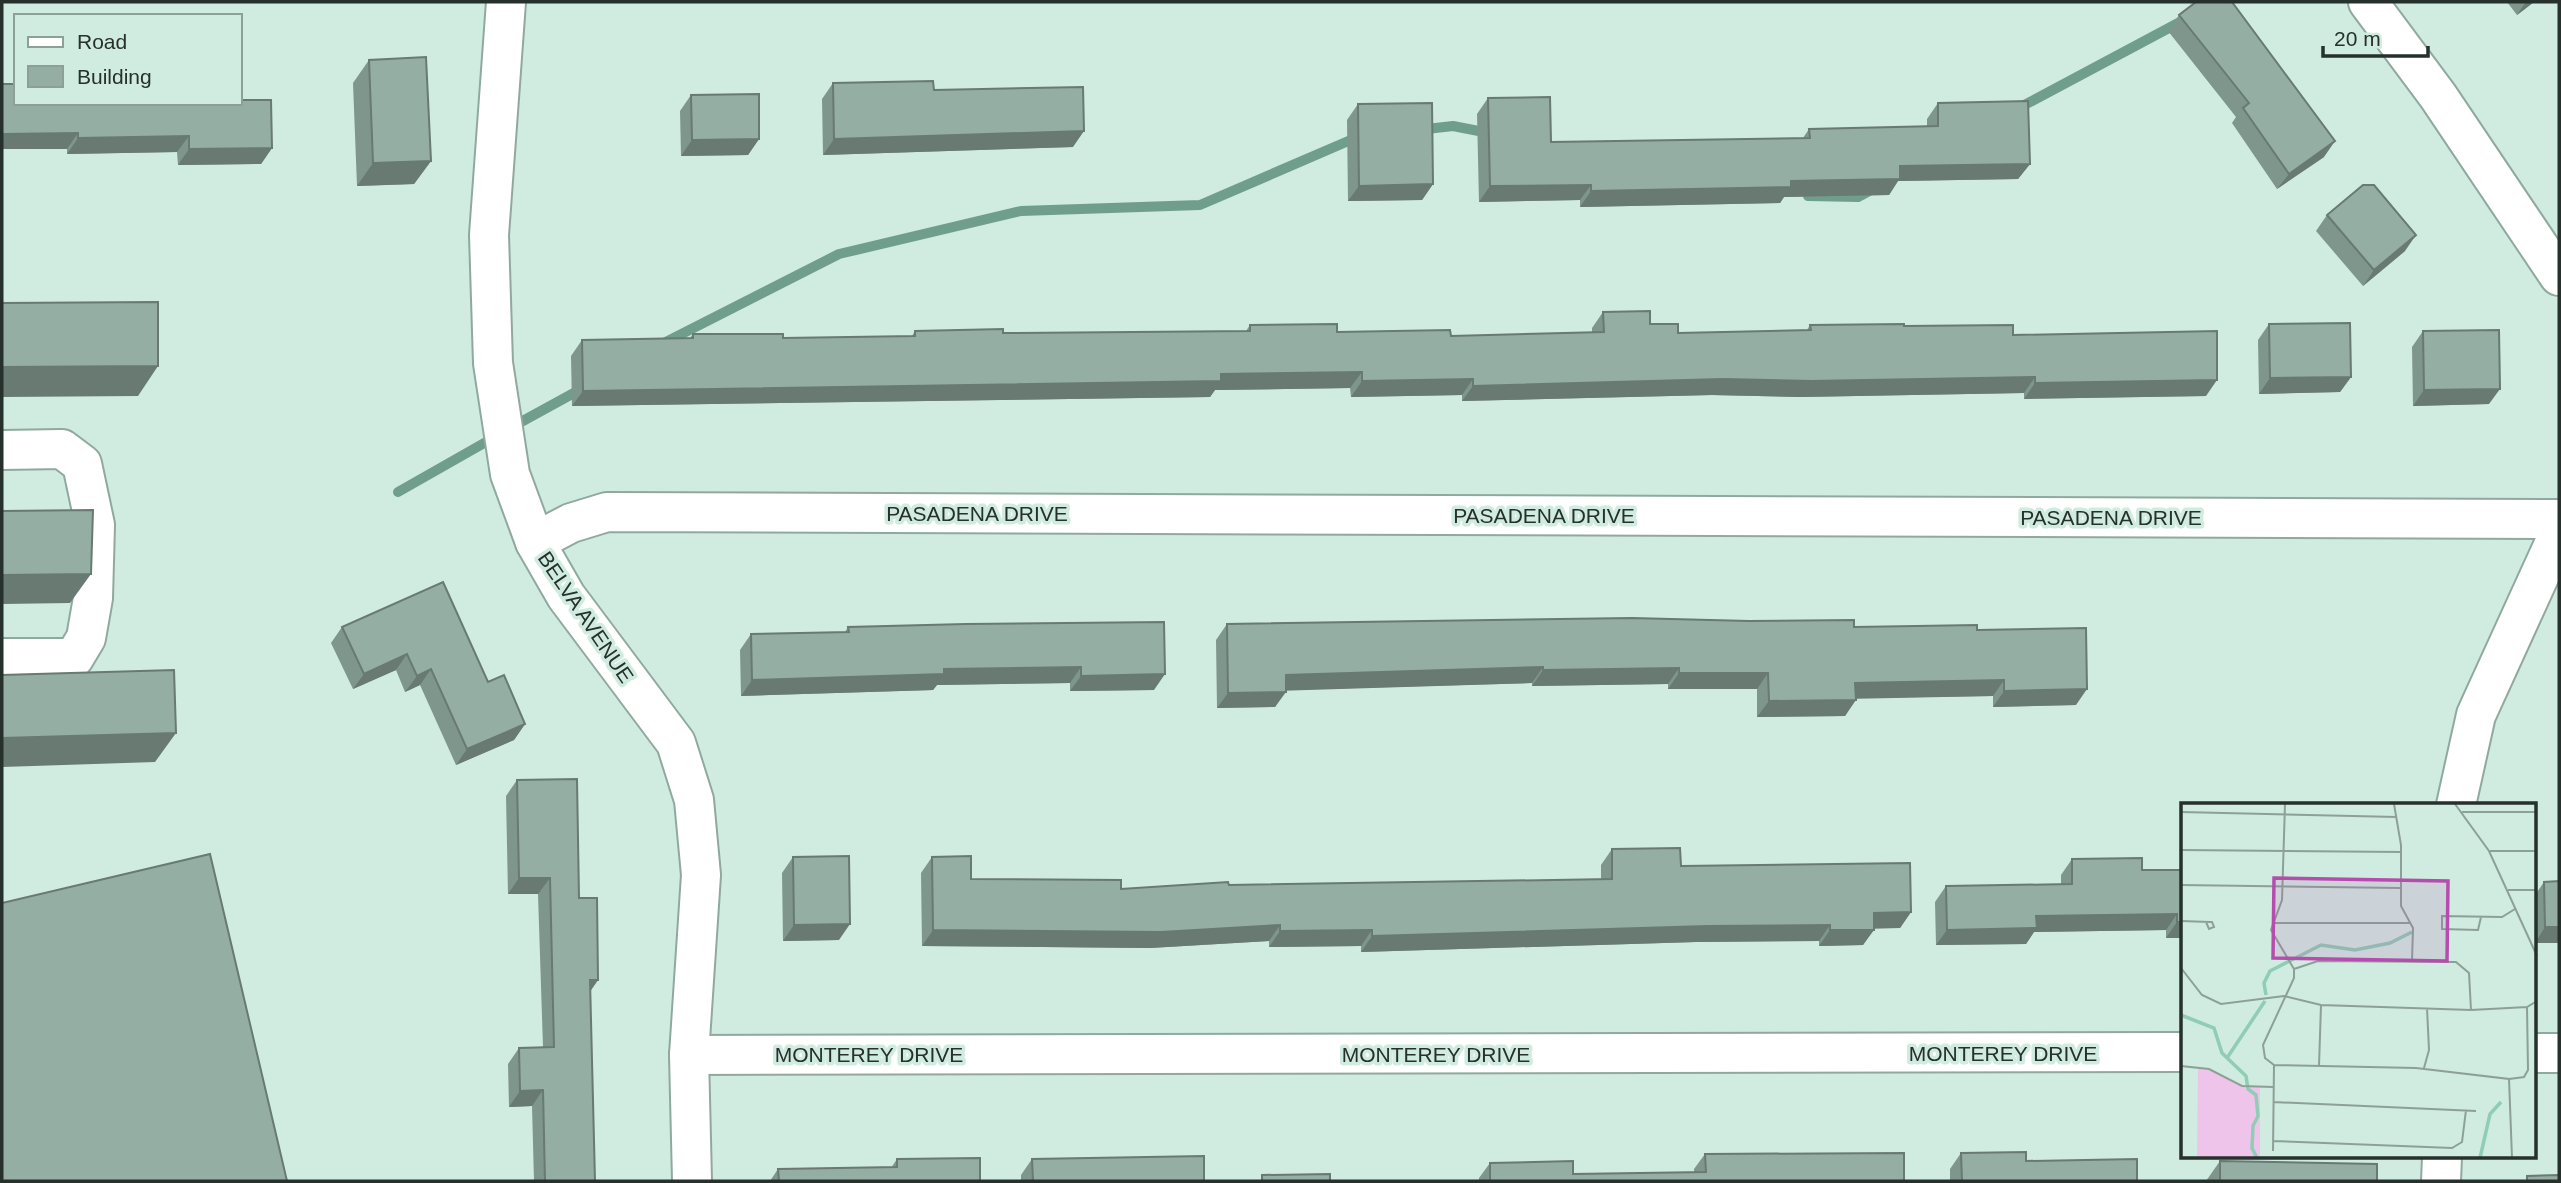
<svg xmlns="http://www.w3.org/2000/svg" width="2561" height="1183" font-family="Arial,sans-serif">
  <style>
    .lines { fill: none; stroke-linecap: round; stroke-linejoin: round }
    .stream { stroke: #709e8c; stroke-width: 10 }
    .street-casing { stroke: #90a99f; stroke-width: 42 }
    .street { stroke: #fff; stroke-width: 38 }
    .wall { fill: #7f968c }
    .shaded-wall { fill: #687a72 }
    .building { fill: #94aea3; stroke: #687a72; stroke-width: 2 }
    .labels { text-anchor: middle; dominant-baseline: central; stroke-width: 7; stroke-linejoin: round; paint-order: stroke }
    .street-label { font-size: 21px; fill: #26302c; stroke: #d0ebe0 }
    .inset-river { fill: none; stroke: #8fcdb5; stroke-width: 3.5 }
    .inset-road { fill: none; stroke: #8ca098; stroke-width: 2 }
    .view { fill: #b64cae; fill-opacity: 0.15; stroke: #b64cae; stroke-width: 3.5 }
    .inset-edge { fill: none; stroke: #26302c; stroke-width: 3.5 }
  </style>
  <rect width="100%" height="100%" fill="#d0ebe0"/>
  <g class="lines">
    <g class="stream">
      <path d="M 2017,109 L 2182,21"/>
      <path d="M 1418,130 L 1453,126 L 1489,133"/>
      <path d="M 1808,196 L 1858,197 L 1871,190"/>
      <path d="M 658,346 L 839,254 L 1021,211 L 1200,205 L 1360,136"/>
      <path d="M 521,422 L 583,388"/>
      <path d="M 398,492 L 486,442"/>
    </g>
    <defs>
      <g id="street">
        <path d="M 506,2 L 489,235 L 493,363 L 510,474 L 535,542 L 566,596 L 676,743 L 694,800 L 701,875 L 689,1055 L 692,1181"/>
        <path d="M 2368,2 L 2438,96 L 2559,276"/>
        <path d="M 2,450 L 62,449 L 82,464 L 95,525 L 93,598 L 86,638 L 74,658 L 2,658"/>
        <path d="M 535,542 L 571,523 L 607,512 L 2559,519"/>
        <path d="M 2456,805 L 2476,715 L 2559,533"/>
        <path d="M 2535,1053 L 2559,1053"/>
        <path d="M 689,1055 L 2183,1052"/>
        <path d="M 2441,1181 L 2442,1157"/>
      </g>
    </defs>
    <use href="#street" class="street-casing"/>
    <use href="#street" class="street"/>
  </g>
  <g class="wall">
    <path d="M 2507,2 L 2534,2 L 2517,15 Z"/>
    <path d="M 2179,15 L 2324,157 L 2277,189 L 2232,123 L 2236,117 L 2168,31 Z"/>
    <path d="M 369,60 L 431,161 L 414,184 L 357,186 L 353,83 Z"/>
    <path d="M 833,83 L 934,90 L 1073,147 L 823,155 L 822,99 Z"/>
    <path d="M 2,84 L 272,148 L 261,164 L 178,165 L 177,152 L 67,154 L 67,149 L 2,149 Z"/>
    <path d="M 691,95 L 759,139 L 748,155 L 681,156 L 680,111 Z"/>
    <path d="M 1488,98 L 1551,142 L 1803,138 L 1809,129 L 1927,126 L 1927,119 L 1938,103 L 2030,164 L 2018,179 L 1898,181 L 1889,195 L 1784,197 L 1780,203 L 1580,207 L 1580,200 L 1479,202 L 1477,114 Z"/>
    <path d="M 1358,104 L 1433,184 L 1422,200 L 1348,201 L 1347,120 Z"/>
    <path d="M 2327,215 L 2405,251 L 2363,286 L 2316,231 Z"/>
    <path d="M 1603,312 L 1678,333 L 1807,330 L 1810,325 L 1904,326 L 2013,335 L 2206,396 L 2024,399 L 2024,393 L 1800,397 L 1712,395 L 1462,401 L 1462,395 L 1351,397 L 1350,388 L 1215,390 L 1210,397 L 572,406 L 571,356 L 582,340 L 690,338 L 693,334 L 783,338 L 912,336 L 915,331 L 1003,333 L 1246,331 L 1250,325 L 1337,332 L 1451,336 L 1592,332 L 1592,328 Z"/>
    <path d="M 2269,324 L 2351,377 L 2340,392 L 2259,394 L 2258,340 Z"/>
    <path d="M 2423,331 L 2489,404 L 2413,406 L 2412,347 Z"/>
    <path d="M 966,624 L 1154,690 L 1070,691 L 1070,683 L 937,685 L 933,690 L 741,696 L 740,650 L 751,634 L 845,632 L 848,627 Z"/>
    <path d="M 1227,624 L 1854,627 L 1977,630 L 2076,705 L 1993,707 L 1993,696 L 1856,698 L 1845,716 L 1757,717 L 1757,689 L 1668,689 L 1668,684 L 1532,686 L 1532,683 L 1286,690 L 1275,707 L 1217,708 L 1216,640 Z"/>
    <path d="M 342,627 L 488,682 L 525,724 L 514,740 L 456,765 L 420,685 L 405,692 L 396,670 L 353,689 L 331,643 Z"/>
    <path d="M 517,780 L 579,898 L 598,980 L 590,991 L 595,1181 L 534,1181 L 532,1106 L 509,1107 L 508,1064 L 519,1048 L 543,1047 L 538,894 L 508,894 L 506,796 Z"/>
    <path d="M 1612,849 L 1681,866 L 1911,912 L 1900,928 L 1874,928 L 1863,945 L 1819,946 L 1819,941 L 1696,942 L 1361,952 L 1361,946 L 1269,947 L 1269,941 L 1150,948 L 922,946 L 921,873 L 932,857 L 971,879 L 1121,889 L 1229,885 L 1601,879 L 1601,865 Z"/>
    <path d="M 793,857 L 839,940 L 783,941 L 782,873 Z"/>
    <path d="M 2072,859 L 2142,870 L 2183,870 L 2183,938 L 2166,938 L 2166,930 L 2034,932 L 2026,944 L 1936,945 L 1935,902 L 1946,886 L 2061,884 L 2061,875 Z"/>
    <path d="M 2559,881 L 2559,943 L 2535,943 L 2535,895 L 2544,882 Z"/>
    <path d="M 1961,1153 L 2026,1161 L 2137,1181 L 1950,1181 L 1950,1169 Z"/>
    <path d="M 1705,1154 L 1904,1181 L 1479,1181 L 1479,1178 L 1490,1163 L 1573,1174 L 1694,1172 L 1694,1169 Z"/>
    <path d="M 897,1159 L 980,1181 L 770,1181 L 778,1169 L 891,1168 Z"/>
    <path d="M 1032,1159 L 1204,1181 L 1021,1181 L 1021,1175 Z"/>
    <path d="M 2220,1161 L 2377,1181 L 2206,1181 Z"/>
  </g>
  <g class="shaded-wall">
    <path d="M 2526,2 L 2534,2 L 2517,15 Z"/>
    <path d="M 1084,131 L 1073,147 L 823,155 L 834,139 Z"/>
    <path d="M 78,133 L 67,149 L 2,149 L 2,134 Z"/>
    <path d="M 189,136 L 177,152 L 67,154 L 78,138 Z"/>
    <path d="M 759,139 L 748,155 L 681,156 L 692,140 Z"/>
    <path d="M 2335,141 L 2324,157 L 2277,189 L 2289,174 Z"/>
    <path d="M 272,148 L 261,164 L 178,165 L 189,149 Z"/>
    <path d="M 431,161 L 414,184 L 357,186 L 373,163 Z"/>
    <path d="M 2030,164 L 2018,179 L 1898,181 L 1889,195 L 1784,197 L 1780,203 L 1580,207 L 1591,191 L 1791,181 L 1900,166 Z"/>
    <path d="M 1433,184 L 1422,200 L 1348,201 L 1359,186 Z"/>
    <path d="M 1591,185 L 1580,200 L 1479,202 L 1490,186 Z"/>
    <path d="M 2416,235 L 2405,251 L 2363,286 L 2374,270 Z"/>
    <path d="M 158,366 L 138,396 L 2,397 L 2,367 Z"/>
    <path d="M 1362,372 L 1350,388 L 1215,390 L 1210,397 L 572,406 L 583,391 L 1221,374 Z"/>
    <path d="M 2035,377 L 2024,393 L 1800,397 L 1712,395 L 1462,401 L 1473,386 L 1723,379 Z"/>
    <path d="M 2351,377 L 2340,392 L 2259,394 L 2270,378 Z"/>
    <path d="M 1473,379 L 1462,395 L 1351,397 L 1362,381 Z"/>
    <path d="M 2217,380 L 2206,396 L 2024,399 L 2035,383 Z"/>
    <path d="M 2500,389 L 2489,404 L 2413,406 L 2424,390 Z"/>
    <path d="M 91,574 L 70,603 L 2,604 L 2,575 Z"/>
    <path d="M 407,654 L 396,670 L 353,689 L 364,674 Z"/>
    <path d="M 1081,667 L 1070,683 L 937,685 L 933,690 L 741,696 L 752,680 L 944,669 Z"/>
    <path d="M 1543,667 L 1532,683 L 1275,691 L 1286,675 Z"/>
    <path d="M 1679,668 L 1668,684 L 1532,686 L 1543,670 Z"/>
    <path d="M 431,669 L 420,685 L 405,692 L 417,676 Z"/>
    <path d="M 1679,673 L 1768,673 L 1757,689 L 1668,689 Z"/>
    <path d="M 1165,674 L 1154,690 L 1070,691 L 1081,676 Z"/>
    <path d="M 2004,680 L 1993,696 L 1844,699 L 1855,683 Z"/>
    <path d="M 2087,689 L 2076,705 L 1993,707 L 2004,691 Z"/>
    <path d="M 1286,692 L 1275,707 L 1217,708 L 1228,693 Z"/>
    <path d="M 1856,700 L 1845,716 L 1757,717 L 1769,701 Z"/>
    <path d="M 525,724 L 514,740 L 456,765 L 467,749 Z"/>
    <path d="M 176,733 L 155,762 L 2,767 L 2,738 Z"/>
    <path d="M 519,878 L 550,878 L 538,894 L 508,894 Z"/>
    <path d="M 1911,912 L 1900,928 L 1863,929 L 1874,913 Z"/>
    <path d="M 2177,914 L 2166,930 L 2034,932 L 2026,944 L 1936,945 L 1947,930 L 2036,916 Z"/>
    <path d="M 2177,922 L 2183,922 L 2183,938 L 2166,938 Z"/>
    <path d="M 850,924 L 839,940 L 783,941 L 794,925 Z"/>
    <path d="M 1280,925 L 1269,941 L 1150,948 L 922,946 L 933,930 Z"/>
    <path d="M 1830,925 L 1819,941 L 1696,942 L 1361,952 L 1372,936 L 1708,926 Z"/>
    <path d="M 2545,927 L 2559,927 L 2559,943 L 2535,943 Z"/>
    <path d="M 1372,930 L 1361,946 L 1269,947 L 1280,931 Z"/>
    <path d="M 1830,930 L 1874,930 L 1863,945 L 1819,946 Z"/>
    <path d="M 590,980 L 598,980 L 587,996 Z"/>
    <path d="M 543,1090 L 532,1106 L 509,1107 L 520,1091 Z"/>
  </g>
  <g class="building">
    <path d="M 2196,2 L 2232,2 L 2335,141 L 2289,174 L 2243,108 L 2249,103 L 2179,15 Z"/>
    <path d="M 426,57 L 431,161 L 373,163 L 369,60 Z"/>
    <path d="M 933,81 L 934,90 L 1083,87 L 1084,131 L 834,139 L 833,83 Z"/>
    <path d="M 2,84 L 16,84 L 16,103 L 240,103 L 240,100 L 271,100 L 272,148 L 189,149 L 189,136 L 78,138 L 78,133 L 2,134 Z"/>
    <path d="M 759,94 L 759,139 L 692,140 L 691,95 Z"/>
    <path d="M 1550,97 L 1551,142 L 1810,138 L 1809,129 L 1938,126 L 1938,103 L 2028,101 L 2030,164 L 1900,166 L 1900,179 L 1791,181 L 1791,187 L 1591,191 L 1591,185 L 1490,186 L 1488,98 Z"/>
    <path d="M 1432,103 L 1433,184 L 1359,186 L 1358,104 Z"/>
    <path d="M 2363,185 L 2374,185 L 2416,235 L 2374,270 L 2327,215 Z"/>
    <path d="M 158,302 L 158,366 L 2,367 L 2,303 Z"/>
    <path d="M 1650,311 L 1650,324 L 1678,324 L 1678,333 L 1811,330 L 1810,325 L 1904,324 L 1904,326 L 2013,325 L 2013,335 L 2217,331 L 2217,380 L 2035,383 L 2035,377 L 1811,381 L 1723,379 L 1473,386 L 1473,379 L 1362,381 L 1362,372 L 1221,374 L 1221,381 L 583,391 L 582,340 L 693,338 L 693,334 L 783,334 L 783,338 L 915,336 L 915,331 L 1003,329 L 1003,333 L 1250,331 L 1250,325 L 1337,324 L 1337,332 L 1450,330 L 1451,336 L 1604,332 L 1603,312 Z"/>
    <path d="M 2350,323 L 2351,377 L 2270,378 L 2269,324 Z"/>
    <path d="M 2499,330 L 2500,389 L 2424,390 L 2423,331 Z"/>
    <path d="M 93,510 L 91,574 L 2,575 L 2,511 Z"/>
    <path d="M 443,582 L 488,682 L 504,675 L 525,724 L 467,749 L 431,669 L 417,676 L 407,654 L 364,674 L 342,627 Z"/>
    <path d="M 1632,618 L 1749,621 L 1854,620 L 1854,627 L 1977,625 L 1977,630 L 2086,628 L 2087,689 L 2004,691 L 2004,680 L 1855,683 L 1856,700 L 1769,701 L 1768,673 L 1679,673 L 1679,668 L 1543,670 L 1543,667 L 1286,675 L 1286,692 L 1228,693 L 1227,624 Z"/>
    <path d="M 1164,622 L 1165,674 L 1081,676 L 1081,667 L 944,669 L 944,674 L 752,680 L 751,634 L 849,632 L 848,627 L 966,624 Z"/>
    <path d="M 174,670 L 176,733 L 2,738 L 2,675 Z"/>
    <path d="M 577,779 L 579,898 L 597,898 L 598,980 L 590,980 L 595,1181 L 545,1181 L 543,1090 L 520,1091 L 519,1048 L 554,1047 L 550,878 L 519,878 L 517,780 Z"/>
    <path d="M 1680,848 L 1681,866 L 1910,863 L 1911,912 L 1874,913 L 1874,930 L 1830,930 L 1830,925 L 1708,926 L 1372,936 L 1372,930 L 1280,931 L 1280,925 L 1161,932 L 933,930 L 932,857 L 971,856 L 971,879 L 1121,880 L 1121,889 L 1228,882 L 1229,885 L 1612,879 L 1612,849 Z"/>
    <path d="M 210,854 L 287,1181 L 2,1181 L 2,903 Z"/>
    <path d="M 849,856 L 850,924 L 794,925 L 793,857 Z"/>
    <path d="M 2142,858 L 2142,870 L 2183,870 L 2183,922 L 2177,922 L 2177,914 L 2036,916 L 2037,928 L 1947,930 L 1946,886 L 2072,884 L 2072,859 Z"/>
    <path d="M 2559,881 L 2559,927 L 2545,927 L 2544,882 Z"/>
    <path d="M 2026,1152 L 2026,1161 L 2137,1159 L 2137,1181 L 1962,1181 L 1961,1153 Z"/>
    <path d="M 1904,1153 L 1904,1181 L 1490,1181 L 1490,1163 L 1573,1161 L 1573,1174 L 1706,1172 L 1705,1154 Z"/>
    <path d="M 1204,1156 L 1204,1181 L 1033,1181 L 1032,1159 Z"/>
    <path d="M 980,1158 L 980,1181 L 779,1181 L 778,1169 L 897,1167 L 897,1159 Z"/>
    <path d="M 2220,1161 L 2377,1164 L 2377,1181 L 2220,1181 Z"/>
    <path d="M 1330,1174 L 1330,1181 L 1262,1181 L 1262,1175 Z"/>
    <path d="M 2559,1175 L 2559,1181 L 2527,1181 L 2527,1176 Z"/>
  </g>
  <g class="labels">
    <g class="street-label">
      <text x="977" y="513">PASADENA DRIVE</text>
      <text x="1544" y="515">PASADENA DRIVE</text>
      <text x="2111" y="517">PASADENA DRIVE</text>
      <text transform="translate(586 617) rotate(56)">BELVA AVENUE</text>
      <text x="2003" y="1053">MONTEREY DRIVE</text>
      <text x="869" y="1054">MONTEREY DRIVE</text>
      <text x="1436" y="1054">MONTEREY DRIVE</text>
    </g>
  </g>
  <g transform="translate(2181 803)">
    <rect width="355" height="355" fill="#d0ebe0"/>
    <path d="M 17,265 L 35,269 L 54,281 L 79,284 L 79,355 L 16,355 Z" fill="#efc4ea"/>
    <path class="inset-river" d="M 85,192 L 83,180 L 89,168 L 140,142 L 174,147 L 209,140 L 231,129M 0,212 L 33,225 L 41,250 L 65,273 L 67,286 L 75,292 L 77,313 L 72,323 L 71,345 L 76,355M 46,255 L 84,198M 299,355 L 309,311 L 320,299"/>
    <path class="inset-road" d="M 104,1 L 101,97 L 90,127 L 113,166 L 113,175 L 82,242 L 84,255 L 93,262 L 235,265 L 328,276 L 331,355M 213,1 L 220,42 L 220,103 L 232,125 L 231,158M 274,1 L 308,48 L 356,153M 0,9 L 216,14M 281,9 L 356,9M 0,47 L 220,49M 309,48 L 356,48M 0,82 L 220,85M 327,87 L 356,87M 300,114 L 297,127 L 261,126 L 261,113 L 321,114 L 334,106M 0,118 L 29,119 L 31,119 L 33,124 L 28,126 L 25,119M 92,120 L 230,120M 0,165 L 21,192 L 40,201 L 103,193 L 140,202 L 290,207 L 346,204 L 356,198M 113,166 L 137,158 L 275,159 L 288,170 L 290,207M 0,263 L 28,266 L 61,283 L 92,284M 138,263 L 140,202M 243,265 L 248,247 L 246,205M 328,276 L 343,274 L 347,267 L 346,204M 92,299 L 295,308M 92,338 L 271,345 L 281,339 L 285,307M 92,348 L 93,262"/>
    <path class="view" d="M 93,75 L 267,78 L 266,158 L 92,155 Z"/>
    <rect width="355" height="355" class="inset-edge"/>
  </g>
  <rect width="2561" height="1183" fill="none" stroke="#26302c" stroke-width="7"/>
  <rect x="14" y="14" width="228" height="91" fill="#d0ebe0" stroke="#8ca098" stroke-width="2"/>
  <rect x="28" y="37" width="35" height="10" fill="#ffffff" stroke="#8ca098" stroke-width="2"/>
  <text x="77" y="49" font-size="21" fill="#26302c">Road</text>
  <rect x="28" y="66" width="35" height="21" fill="#94aea3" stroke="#8ca098" stroke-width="2"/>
  <text x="77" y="84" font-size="21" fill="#26302c">Building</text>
  <path d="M2323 46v10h105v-10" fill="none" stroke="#26302c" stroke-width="3.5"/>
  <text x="2334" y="46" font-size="21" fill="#26302c" stroke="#d0ebe0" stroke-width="5" paint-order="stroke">20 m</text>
</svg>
